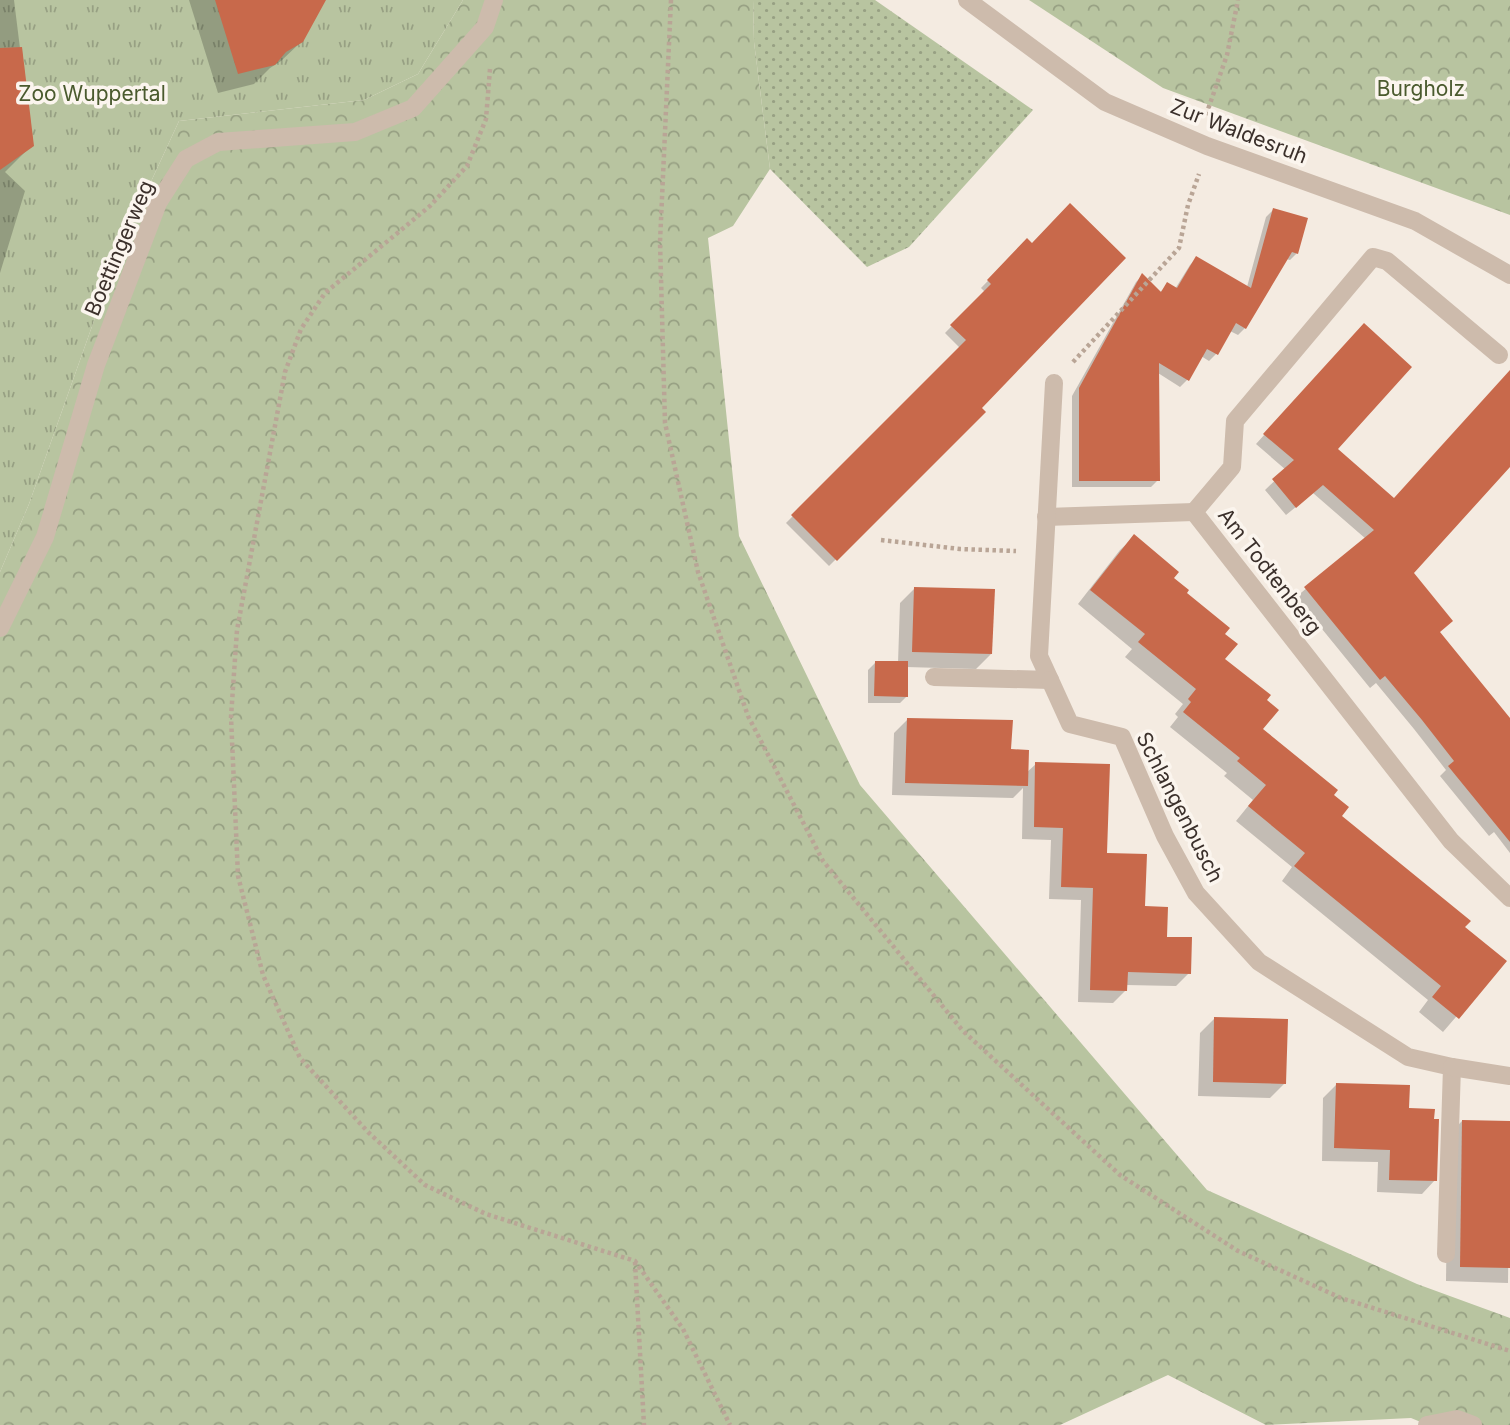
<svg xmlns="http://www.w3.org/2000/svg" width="1510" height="1425" font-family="Inter,sans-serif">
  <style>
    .grass { fill: url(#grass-dots) }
    .forest { fill: url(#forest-crowns) }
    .park { fill: url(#park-tufts) }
    .shadow { fill: #0003 }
    .building { fill: #c8694b }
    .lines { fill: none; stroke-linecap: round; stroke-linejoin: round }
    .path { stroke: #b9a596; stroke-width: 4.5; stroke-dasharray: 3.5 3.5; stroke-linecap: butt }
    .lane { stroke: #cdbbac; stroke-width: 18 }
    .street { stroke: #cdbbac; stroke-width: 18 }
    .labels { text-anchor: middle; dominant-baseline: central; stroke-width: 7; stroke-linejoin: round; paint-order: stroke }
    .park-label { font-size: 21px; fill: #4a5a2e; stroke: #fbf5ee }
    .street-label { font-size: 21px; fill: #3b302b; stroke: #fbf5ee }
  </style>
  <defs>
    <pattern id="grass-dots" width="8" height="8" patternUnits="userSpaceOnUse" patternTransform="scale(1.75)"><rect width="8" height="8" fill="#b8c4a0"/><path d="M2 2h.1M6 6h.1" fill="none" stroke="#97a083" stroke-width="1.8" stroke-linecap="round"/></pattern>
    <pattern id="forest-crowns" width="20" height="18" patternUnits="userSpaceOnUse" patternTransform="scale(1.75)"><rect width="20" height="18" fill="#b8c4a0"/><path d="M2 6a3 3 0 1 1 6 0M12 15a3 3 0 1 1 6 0" fill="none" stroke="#97a083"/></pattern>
    <pattern id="park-tufts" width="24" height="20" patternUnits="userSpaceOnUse" patternTransform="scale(1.75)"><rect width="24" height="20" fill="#b8c4a0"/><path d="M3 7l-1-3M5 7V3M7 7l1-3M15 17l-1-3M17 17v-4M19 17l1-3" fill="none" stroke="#97a083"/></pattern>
  </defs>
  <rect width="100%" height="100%" fill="#f4ebe1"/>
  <path class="grass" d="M 753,0 L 875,0 L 1033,110 L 909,247 L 867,267 L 770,169 L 754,42 Z"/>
  <g class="forest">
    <path d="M 463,0 L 753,0 L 754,42 L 770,169 L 733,226 L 708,238 L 739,536 L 860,785 L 1207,1190 L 1417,1284 L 1510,1318 L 1510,1425 L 1428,1425 L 1411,1418 L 1266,1425 L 1168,1375 L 1060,1425 L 0,1425 L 0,572 L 29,504 L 118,253 L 179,121 L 364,100 L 418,74 Z"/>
    <path d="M 1029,0 L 1510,0 L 1510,215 L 1163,88 Z"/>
  </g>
  <path class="park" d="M 0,0 L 463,0 L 418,74 L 364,100 L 179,121 L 118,253 L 29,504 L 0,572 Z"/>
  <g class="shadow">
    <path d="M 0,0 L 14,0 L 32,145 L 5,172 L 25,191 L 0,273 Z"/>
    <path d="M 189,0 L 323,0 L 302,41 L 281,61 L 270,68 L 254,84 L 218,93 Z"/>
    <path d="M 1273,210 L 1297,253 L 1290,260 L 1286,259 L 1245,328 L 1238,335 L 1230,331 L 1216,354 L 1209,361 L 1201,356 L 1187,380 L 1180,387 L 1158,373 L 1158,480 L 1151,487 L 1072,487 L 1072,396 L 1136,282 L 1142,276 L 1159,293 L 1168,285 L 1175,289 L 1190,265 L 1197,258 L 1247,287 L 1266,217 Z"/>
    <path d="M 1027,241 L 980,408 L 984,412 L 829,566 L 786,523 L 960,348 L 945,333 L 985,292 L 981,288 Z"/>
    <path d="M 1355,334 L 1335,449 L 1393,500 L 1510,372 L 1510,463 L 1412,573 L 1438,633 L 1510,732 L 1510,853 L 1494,832 L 1489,836 L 1440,776 L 1446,770 L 1414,729 L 1376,683 L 1370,688 L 1296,597 L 1366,539 L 1313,493 L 1286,515 L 1265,490 L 1286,470 L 1256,444 Z"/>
    <path d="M 1134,537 L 1223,634 L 1223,659 L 1265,701 L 1261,729 L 1331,795 L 1340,816 L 1463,928 L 1504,961 L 1443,1032 L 1419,1012 L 1428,1000 L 1282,881 L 1292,867 L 1236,821 L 1253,800 L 1224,776 L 1227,773 L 1170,727 L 1178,717 L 1175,714 L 1183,704 L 1125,657 L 1132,649 L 1078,604 L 1120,550 Z"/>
    <path d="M 915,588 L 991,654 L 976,669 L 906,667 L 907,696 L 900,703 L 868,703 L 868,670 L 875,663 L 898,663 L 900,603 Z"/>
    <path d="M 908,719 L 1009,751 L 1026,773 L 1036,764 L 1105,855 L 1189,973 L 1176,986 L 1126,985 L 1126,990 L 1113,1003 L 1078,1002 L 1081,900 L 1049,899 L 1051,840 L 1022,839 L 1023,788 L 1013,798 L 892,795 L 894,733 Z"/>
    <path d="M 1215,1018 L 1285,1083 L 1270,1098 L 1198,1096 L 1200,1033 Z"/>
    <path d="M 1336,1085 L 1408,1110 L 1435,1180 L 1422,1194 L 1377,1192 L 1378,1162 L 1322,1161 L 1323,1098 Z"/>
    <path d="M 1462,1121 L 1510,1123 L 1508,1283 L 1446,1281 L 1448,1136 Z"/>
  </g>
  <g class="building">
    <path d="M 215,0 L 326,0 L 303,42 L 286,52 L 275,65 L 238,74 Z"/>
    <path d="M 22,47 L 34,146 L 0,170 L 0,48 Z"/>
    <path d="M 1070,203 L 1126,258 L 982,408 L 986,412 L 837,561 L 791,515 L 966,340 L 950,325 L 991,284 L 987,280 L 1027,238 L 1032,243 Z"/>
    <path d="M 1273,208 L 1308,218 L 1298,254 L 1292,252 L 1246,329 L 1236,323 L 1218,355 L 1207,349 L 1189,381 L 1159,363 L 1160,481 L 1079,481 L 1079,388 L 1142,273 L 1161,292 L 1167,282 L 1177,288 L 1196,256 L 1251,288 Z"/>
    <path d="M 1364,323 L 1412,367 L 1338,449 L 1394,498 L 1510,370 L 1510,467 L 1414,573 L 1453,621 L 1440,632 L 1510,718 L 1510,842 L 1448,766 L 1454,761 L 1422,720 L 1385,676 L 1380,680 L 1304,587 L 1374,530 L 1323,485 L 1296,508 L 1272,479 L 1294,460 L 1263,434 Z"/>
    <path d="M 1134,534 L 1179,572 L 1174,578 L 1189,590 L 1187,593 L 1230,628 L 1225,634 L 1238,644 L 1225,659 L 1271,695 L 1267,700 L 1279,710 L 1263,729 L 1338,790 L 1334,795 L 1349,807 L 1342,816 L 1471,921 L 1465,927 L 1507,961 L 1459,1019 L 1432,997 L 1441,986 L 1294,866 L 1305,853 L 1248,806 L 1266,785 L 1237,761 L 1240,758 L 1183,712 L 1191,702 L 1188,699 L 1196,689 L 1138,642 L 1145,634 L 1090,590 Z"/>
    <path d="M 914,587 L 995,589 L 992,654 L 912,652 Z"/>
    <path d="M 875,661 L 908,661 L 908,697 L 874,696 Z"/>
    <path d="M 907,718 L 1013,720 L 1011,749 L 1029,750 L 1028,786 L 905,783 Z"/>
    <path d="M 1035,762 L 1110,764 L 1107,853 L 1147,854 L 1145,906 L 1168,907 L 1167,937 L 1192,937 L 1191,974 L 1128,972 L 1127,991 L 1090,990 L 1093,888 L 1061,887 L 1063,828 L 1034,827 Z"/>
    <path d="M 1214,1017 L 1288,1019 L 1286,1084 L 1213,1082 Z"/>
    <path d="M 1336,1083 L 1410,1085 L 1409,1108 L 1435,1109 L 1434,1119 L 1439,1119 L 1437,1181 L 1389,1180 L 1390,1150 L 1334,1148 Z"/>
    <path d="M 1462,1120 L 1510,1121 L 1510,1268 L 1460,1267 Z"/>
  </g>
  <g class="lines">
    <g class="path">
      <path d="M 671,0 L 660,242 L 665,423 L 698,572 L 748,716 L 823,861 L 963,1031 L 1120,1175 L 1238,1251 L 1341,1298 L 1510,1351"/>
      <path d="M 490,69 L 486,119 L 467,166 L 430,206 L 325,293 L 301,329 L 285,372 L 237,630 L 231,717 L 238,876 L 263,975 L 300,1058 L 368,1132 L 425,1185 L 486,1214 L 635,1261 L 683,1329 L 730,1425"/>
      <path d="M 1206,115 L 1227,55 L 1238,0"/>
      <path d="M 1073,362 L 1179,248 L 1188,205 L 1199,174"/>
      <path d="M 881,540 L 960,549 L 1016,551"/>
      <path d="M 635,1262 L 644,1425"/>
    </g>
    <path class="lane" d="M 1427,1425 L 1457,1419 L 1473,1425"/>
    <g class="street">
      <path d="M 967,0 L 1105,102 L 1207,146 L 1415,221 L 1510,275"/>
      <path d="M 1499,355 L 1387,261 L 1373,257 L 1235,421 L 1232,467 L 1194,512 L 1451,841 L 1510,898"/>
      <path d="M 1046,517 L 1194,512"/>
      <path d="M 0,628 L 45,537 L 96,365 L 158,203 L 186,159 L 218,142 L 355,132 L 413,108 L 485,27 L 494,0"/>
      <path d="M 934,677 L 1050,680 L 1039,656 L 1054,383"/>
      <path d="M 1050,680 L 1070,724 L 1122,737 L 1165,836 L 1196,893 L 1259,962 L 1408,1057 L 1452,1067 L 1446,1254"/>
      <path d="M 1452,1067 L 1510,1076"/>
    </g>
  </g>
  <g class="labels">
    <g class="park-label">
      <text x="1421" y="88">Burgholz</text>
      <text x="92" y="93">Zoo Wuppertal</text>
    </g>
    <g class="street-label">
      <text transform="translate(1239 131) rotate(21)">Zur Waldesruh</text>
      <text transform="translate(119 248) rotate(-67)">Boettingerweg</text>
      <text transform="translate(1270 571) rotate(52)">Am Todtenberg</text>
      <text transform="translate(1180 807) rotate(63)">Schlangenbusch</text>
    </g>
  </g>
</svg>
